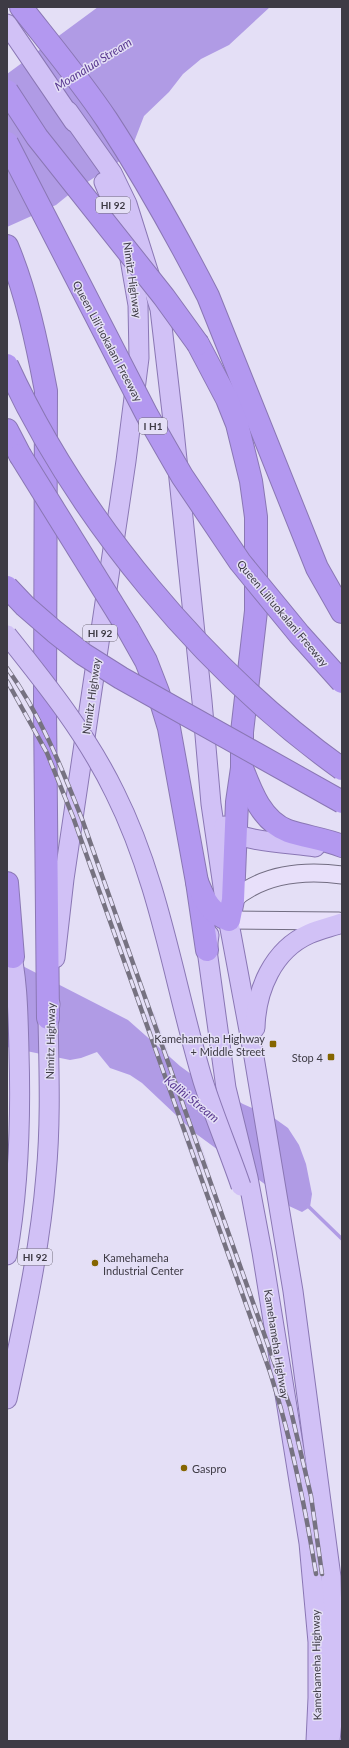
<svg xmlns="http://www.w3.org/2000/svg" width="349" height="1748" font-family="Lato,sans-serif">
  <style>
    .built { fill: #dcd4f3 }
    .water { fill: #b09be5 }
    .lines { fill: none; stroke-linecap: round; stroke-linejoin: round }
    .stream { stroke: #b09be5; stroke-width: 3.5 }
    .secondary-casing { stroke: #726d82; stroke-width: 19 }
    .primary-casing { stroke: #8a77b4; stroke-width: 21 }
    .motorway-casing { stroke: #8a77b4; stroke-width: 24 }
    .secondary { stroke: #e8e0fa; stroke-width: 17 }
    .primary { stroke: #d1c1f6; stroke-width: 19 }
    .motorway { stroke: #b398f0; stroke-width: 22 }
    .rail-casing { stroke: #767281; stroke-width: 4.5 }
    .rail { stroke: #e4dff6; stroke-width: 3; stroke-dasharray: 9; stroke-linecap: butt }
    .primary-bridge-casing { stroke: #8a77b4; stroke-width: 21; stroke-linecap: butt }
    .motorway-bridge-casing { stroke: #8a77b4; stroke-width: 24; stroke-linecap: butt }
    .primary-bridge { stroke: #d1c1f6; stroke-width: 19 }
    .motorway-bridge { stroke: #b398f0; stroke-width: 22 }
    .poi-dot { fill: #856500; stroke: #e4dff6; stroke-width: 1.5 }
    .labels { text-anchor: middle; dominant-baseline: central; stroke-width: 3; stroke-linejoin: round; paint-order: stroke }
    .shield { fill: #e4dff6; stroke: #706c7a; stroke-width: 1 }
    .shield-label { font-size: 10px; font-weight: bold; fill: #3e3b45 }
    .street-label { font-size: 11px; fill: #3e3b45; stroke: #e4dff6 }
    .poi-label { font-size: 11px; fill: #3e3b45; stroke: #e4dff6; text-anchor: end }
    .water-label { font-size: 12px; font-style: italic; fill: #5a3a91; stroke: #e4dff6 }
  </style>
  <rect width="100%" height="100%" fill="#e4dff6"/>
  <path class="built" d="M 154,1012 L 209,1167 L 196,1172 L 141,1017 Z"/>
  <g class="water">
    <path d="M 98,7 L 270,7 L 229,45 L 201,59 L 183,74 L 169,92 L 144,116 L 129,155 L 72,192 L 56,205 L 7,227 L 7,74 Z"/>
    <path d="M 7,958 L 128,1020 L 180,1066 L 195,1077 L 243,1104 L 274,1118 L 288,1128 L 299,1145 L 306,1164 L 312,1194 L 310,1207 L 302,1212 L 289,1206 L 266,1185 L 195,1133 L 142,1083 L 130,1075 L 110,1068 L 97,1052 L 81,1058 L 70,1060 L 7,1047 Z"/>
  </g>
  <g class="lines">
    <path class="stream" d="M 307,1205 L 342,1239"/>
    <defs>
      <g id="secondary">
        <path d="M 233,900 C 263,874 304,870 342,875"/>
        <path d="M 229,920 L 339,921"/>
      </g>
      <g id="primary">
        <path d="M 7,24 L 74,122"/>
        <path d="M 68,111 L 112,173 L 127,204 L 160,309 L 173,421 L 202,701 L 211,804 L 226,907 L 254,1057 L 293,1291 L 331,1577 L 334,1702 L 330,1741"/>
        <path d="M 224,826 C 240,843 292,843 315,847"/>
        <path d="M 209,935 L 207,950 L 226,1088 L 248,1178 L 262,1252 L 309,1543 L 318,1642 L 318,1698 L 316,1741"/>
        <path d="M 55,958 L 64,879 L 126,461 L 139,358 L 138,305 L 126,236 L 104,182"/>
        <path d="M 255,1028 C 256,990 273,950 309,934 C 320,929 331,927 342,923"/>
        <path d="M 7,1255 C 19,1188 21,1120 19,1052 C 18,1016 18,978 9,943"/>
        <path d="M 7,1399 C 23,1325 40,1250 46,1175 C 51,1123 49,1070 48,1018 L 50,1004"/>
      </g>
      <g id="motorway">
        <path d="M 21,7 C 50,44 81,81 107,120 C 144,177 177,236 208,296 L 317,568 L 342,612"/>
        <path d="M 7,246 C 26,291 37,343 46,391 L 45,708 L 48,1018"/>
        <path d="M 7,430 L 20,455"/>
        <path d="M 128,629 L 146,661 L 158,692 L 169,728 L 197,882 L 207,950"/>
        <path d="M 242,768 C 251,792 262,821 288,831 C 306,837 325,839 342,846"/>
        <path d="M 197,882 C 205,901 209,912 229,920 L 233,900 L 237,802 L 242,768 L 242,732 L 256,611 L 256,517 L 251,481 L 237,424 L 227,399 L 198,344"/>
        <path d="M 7,883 L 13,957"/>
      </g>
    </defs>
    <use href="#secondary" class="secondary-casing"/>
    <use href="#primary" class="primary-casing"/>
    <use href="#motorway" class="motorway-casing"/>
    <use href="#secondary" class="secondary"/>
    <use href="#primary" class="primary"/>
    <use href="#motorway" class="motorway"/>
    <defs>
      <g id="rail">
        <path d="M 7,668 C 40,714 61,766 82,819 L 290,1407 L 311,1496 L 322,1574"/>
        <path d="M 7,681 L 47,753 L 73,817 L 270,1372 C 291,1438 305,1505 316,1574"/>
      </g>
    </defs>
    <use href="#rail" class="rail-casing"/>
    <use href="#rail" class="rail"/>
    <defs>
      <path id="primary-bridge" d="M 7,635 C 47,685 87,735 115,793 C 160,883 174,984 203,1081 C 214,1116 229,1151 241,1186"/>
      <g id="motorway-bridge">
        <path d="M 7,91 L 37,137 L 164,297 L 198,344"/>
        <path d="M 7,143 L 147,415 L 182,476 L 240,562 L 299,634 L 342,682"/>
        <path d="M 7,365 C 78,519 204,670 342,769"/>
        <path d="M 20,455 L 128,629"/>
        <path d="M 7,587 L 25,606 L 55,632 L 83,654 L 121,678 L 342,802"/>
      </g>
    </defs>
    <use href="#primary-bridge" class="primary-bridge-casing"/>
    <use href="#motorway-bridge" class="motorway-bridge-casing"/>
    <use href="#primary-bridge" class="primary-bridge"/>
    <use href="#motorway-bridge" class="motorway-bridge"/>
  </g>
  <g class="poi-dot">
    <rect x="269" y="1040" width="8" height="8" rx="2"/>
    <rect x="327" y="1053" width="8" height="8" rx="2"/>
    <circle cx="95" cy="1263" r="4"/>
    <circle cx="184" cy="1468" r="4"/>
  </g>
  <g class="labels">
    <g class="shield">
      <rect x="96" y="197" width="34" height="16" rx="3"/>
      <rect x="139" y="418" width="28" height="16" rx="3"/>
      <rect x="83" y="625" width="34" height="16" rx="3"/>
      <rect x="18" y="1249" width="34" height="16" rx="3"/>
    </g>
    <g class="shield-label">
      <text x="113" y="205">HI 92</text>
      <text x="153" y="426">I H1</text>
      <text x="100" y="633">HI 92</text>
      <text x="35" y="1257">HI 92</text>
    </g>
    <g class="street-label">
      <text transform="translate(133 280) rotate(82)">Nimitz Highway</text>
      <text transform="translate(108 341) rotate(62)">Queen Liliʻuokalani Freeway</text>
      <text transform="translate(283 613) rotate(50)">Queen Liliʻuokalani Freeway</text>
      <text transform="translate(91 696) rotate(-82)">Nimitz Highway</text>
      <text transform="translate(50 1041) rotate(-89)">Nimitz Highway</text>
      <text transform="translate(277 1344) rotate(81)">Kamehameha Highway</text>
      <text transform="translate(316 1665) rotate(-91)">Kamehameha Highway</text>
    </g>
    <g class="poi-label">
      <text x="265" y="1038">Kamehameha Highway<tspan x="265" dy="13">+ Middle Street</tspan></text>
      <text x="323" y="1057">Stop 4</text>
      <text x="103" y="1257" text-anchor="start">Kamehameha<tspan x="103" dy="13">Industrial Center</tspan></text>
      <text x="192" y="1468" text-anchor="start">Gaspro</text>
    </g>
    <g class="water-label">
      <text transform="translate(93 64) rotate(-32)">Moanalua Stream</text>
      <text transform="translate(192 1099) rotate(39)">Kalihi Stream</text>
    </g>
  </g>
  <rect width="349" height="1748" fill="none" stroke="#3e3b45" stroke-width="16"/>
</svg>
